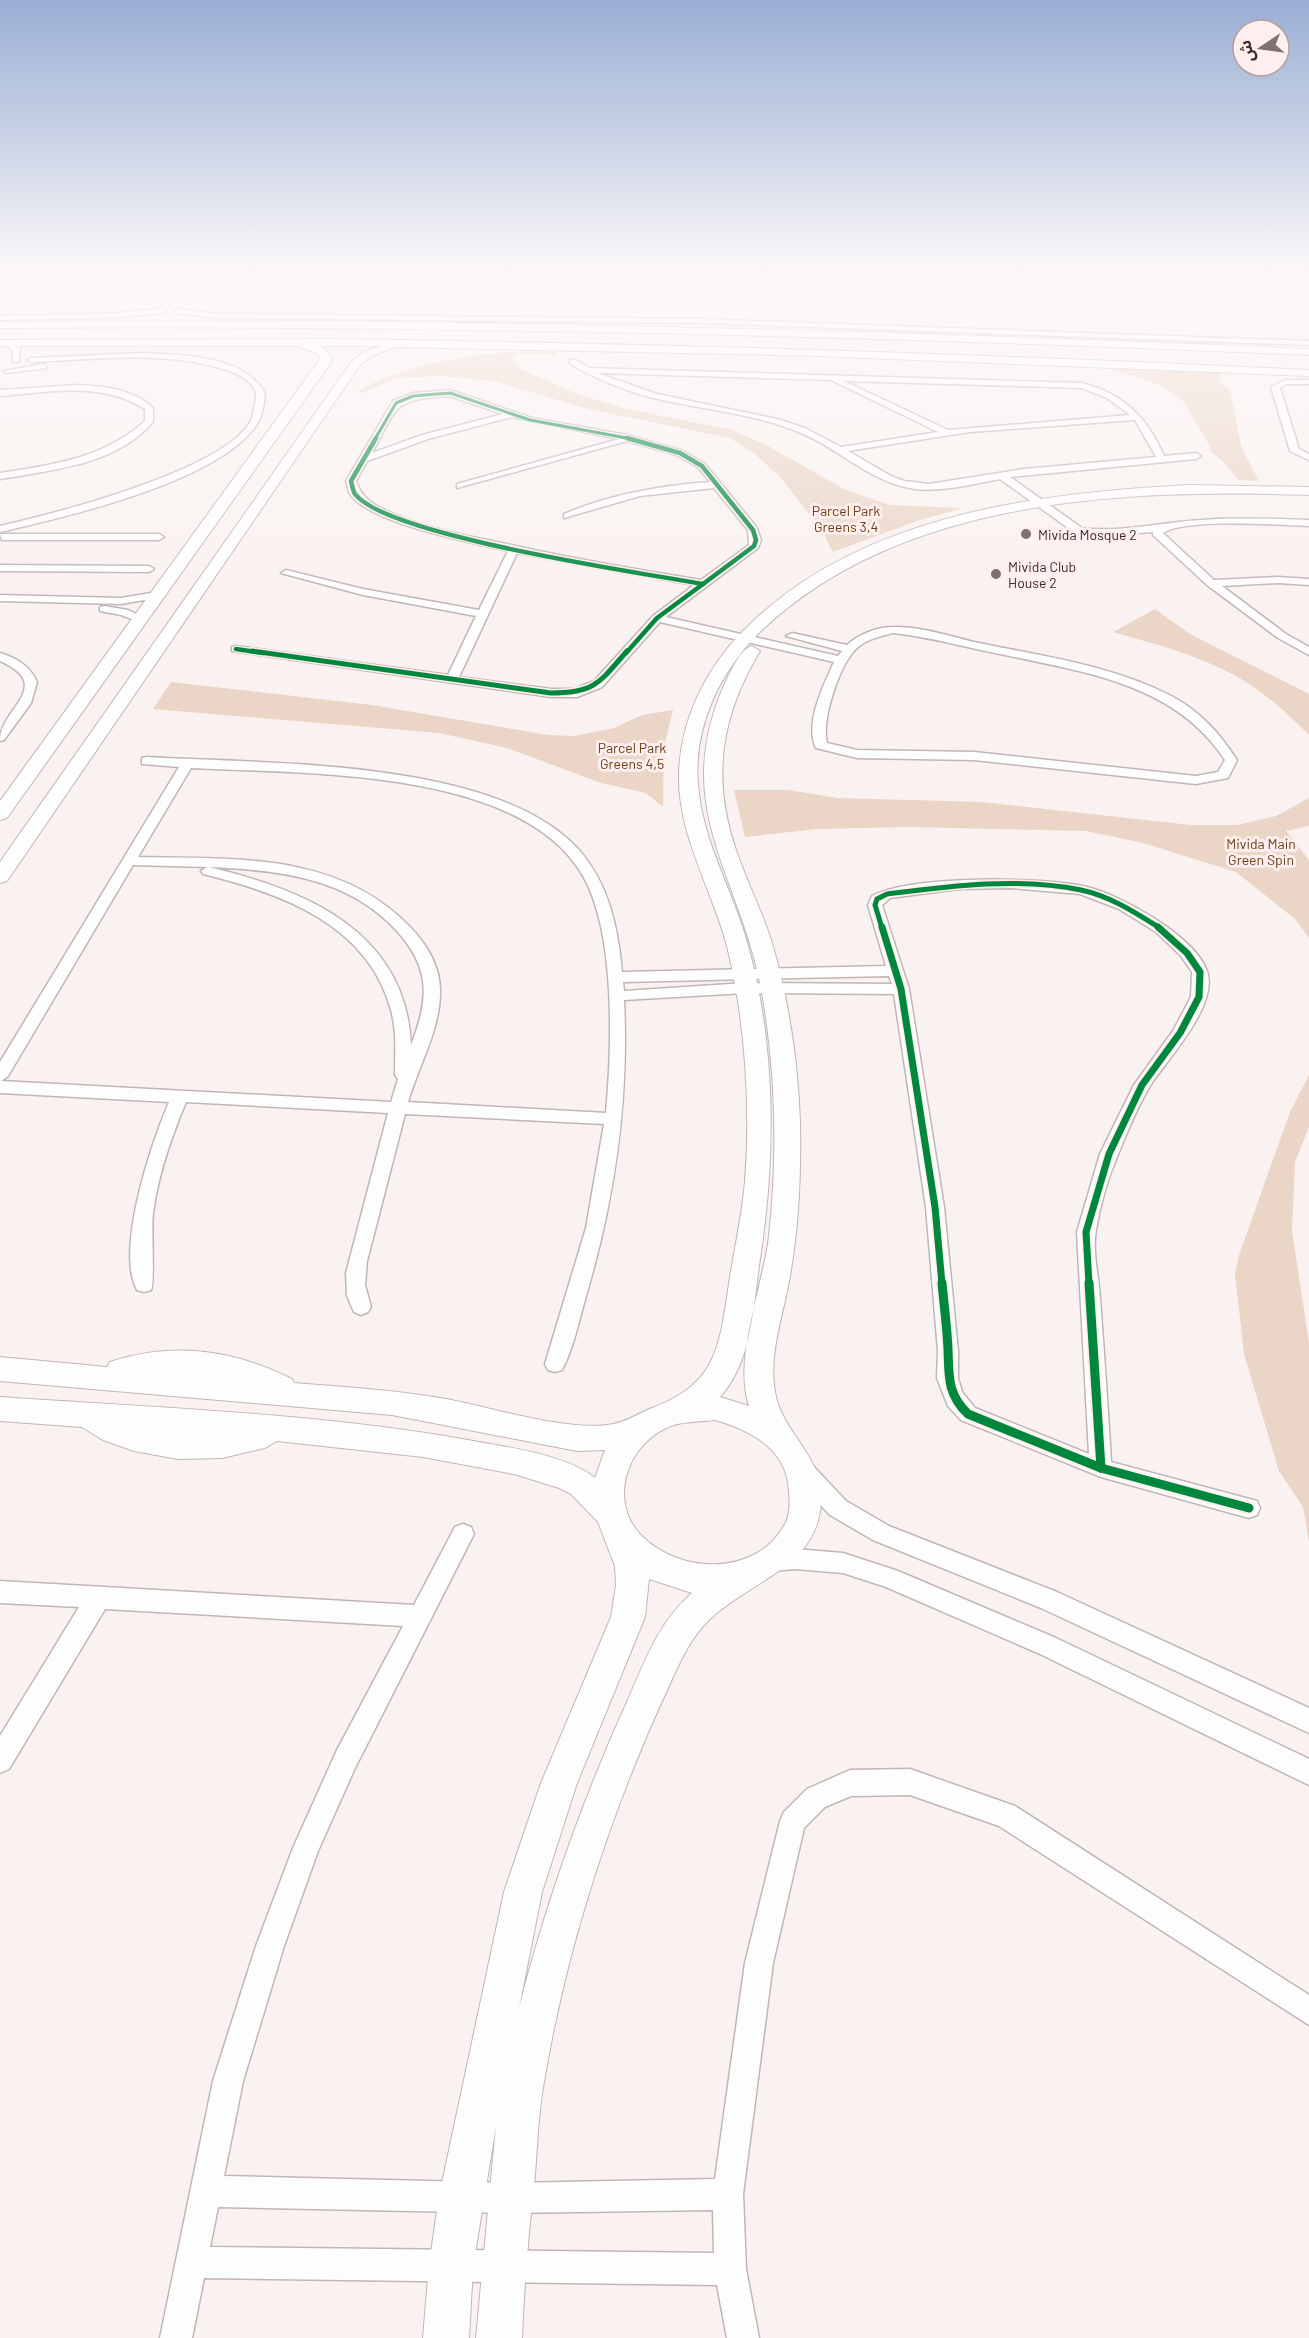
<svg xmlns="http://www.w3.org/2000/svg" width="1309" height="2338" font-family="Barlow,'Noto Sans Arabic',sans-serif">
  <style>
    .green { fill: #ead5c7 }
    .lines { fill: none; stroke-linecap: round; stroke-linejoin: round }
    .street-casing { stroke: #c1b6b6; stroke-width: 3 }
    .secondary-casing { stroke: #c1b6b6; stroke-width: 2 }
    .street { fill: #fefdfd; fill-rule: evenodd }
    .secondary { fill: #fefdfd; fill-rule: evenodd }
    .cycleway-far4-casing { stroke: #feeeed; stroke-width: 4.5 }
    .cycleway-far3-casing { stroke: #feeeed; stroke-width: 7 }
    .cycleway-far2-casing { stroke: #feeeed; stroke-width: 8 }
    .cycleway-far1-casing { stroke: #feeeed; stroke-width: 10 }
    .cycleway-casing { stroke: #feeeed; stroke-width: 13 }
    .cycleway-far4 { stroke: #00873e; stroke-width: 3 }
    .cycleway-far3 { stroke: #00873e; stroke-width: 4.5 }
    .cycleway-far2 { stroke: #00873e; stroke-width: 5 }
    .cycleway-far1 { stroke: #00873e; stroke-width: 7 }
    .cycleway { stroke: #00873e; stroke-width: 9 }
    .poi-dot { fill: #7e7170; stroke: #feeeed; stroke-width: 2 }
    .labels { text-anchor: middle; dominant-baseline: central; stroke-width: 6; stroke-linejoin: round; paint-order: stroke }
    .far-park-label { font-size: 14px; fill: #6d4017; stroke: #feeeed }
    .far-poi-label { font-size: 14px; fill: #3b2c2b; stroke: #feeeed; text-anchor: start }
  </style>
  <rect width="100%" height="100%" fill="#faf2f1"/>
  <g class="green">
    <path d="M 509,352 L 558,352 L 557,355 L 520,354 L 513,356 L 513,362 L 521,369 L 577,394 L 627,409 L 732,430 L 766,445 L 846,490 L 890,505 L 963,508 L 917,521 L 833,552 L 821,529 L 781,478 L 754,453 L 730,438 L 588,409 L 494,381 L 440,376 L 397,378 L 362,393 L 358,391 C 405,365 456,357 509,352 Z"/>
    <path d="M 1108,368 L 1223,373 L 1219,381 L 1230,391 L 1242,449 L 1259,481 L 1238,480 L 1224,462 L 1209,450 L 1211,448 L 1183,401 L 1163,386 Z"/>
    <path d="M 1155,609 L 1190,634 L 1309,694 L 1309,735 C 1286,712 1260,688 1230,673 C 1194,654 1152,643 1113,632 Z"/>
    <path d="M 171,682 L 372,705 L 548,735 L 574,736 L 614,728 L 642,715 L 673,710 L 664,746 L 663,807 L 646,793 L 601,783 L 507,748 L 439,733 L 153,709 Z"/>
    <path d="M 734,790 L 788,790 L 838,798 L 982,802 L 1191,825 L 1237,825 L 1276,816 L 1309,798 L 1309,826 L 1286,831 L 1309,860 L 1309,938 L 1295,919 L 1236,872 L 1143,843 L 1086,831 L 910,827 L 817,829 L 745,837 Z"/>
    <path d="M 1309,1075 L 1309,1127 L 1295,1162 L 1292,1231 L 1309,1342 L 1309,1542 L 1303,1507 L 1279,1471 L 1244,1354 L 1235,1274 L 1239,1255 L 1290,1112 Z"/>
  </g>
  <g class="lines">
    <defs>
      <g id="street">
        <path d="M 188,274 L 194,274 L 163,313 L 104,318 L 0,320 L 0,316 L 104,314 L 159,309 Z"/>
        <path d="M 176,309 L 221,314 L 701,319 L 1309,341 L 1309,345 L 701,323 L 221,318 L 173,313 Z"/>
        <path d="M 4,341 L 20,347 L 19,362 L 13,362 L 13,350 L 4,345 Z"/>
        <path d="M 145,353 C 182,355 246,355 265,394 C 264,402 263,414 259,421 C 224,481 65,517 0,532 L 0,526 C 53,514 231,469 252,418 C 254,412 254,405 256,400 C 260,377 221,368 204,364 C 148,352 88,360 31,362 L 27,360 L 31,358 Z"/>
        <path d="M 570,360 L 576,360 L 590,368 L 1082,383 C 1124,394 1147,417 1164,456 L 1196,453 L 1201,456 L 1196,459 L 1010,477 L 1082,528 C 1122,533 1162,522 1202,520 C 1238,517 1273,519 1309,520 L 1309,526 C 1279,525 1185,518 1163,533 L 1214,580 L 1278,577 L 1309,579 L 1309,585 L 1278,583 L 1222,586 L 1286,634 L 1309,647 L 1309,655 L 1278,638 L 1207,585 L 1153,535 L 1153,532 L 1096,536 L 1075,533 L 1000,479 C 973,484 943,492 915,489 C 871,483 840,449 801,433 C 754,413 703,410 654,398 C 624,391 597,379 570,364 ZM 597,373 L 831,380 L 938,432 L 841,447 L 805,428 L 777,419 L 657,394 ZM 844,381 L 1082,388 L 1107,398 L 1130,415 L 948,430 ZM 1135,420 L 1156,457 L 1024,469 L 929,484 L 904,481 L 891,476 L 848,451 L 970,432 Z"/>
        <path d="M 44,364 L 47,368 L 7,373 L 3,371 Z"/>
        <path d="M 1286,380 L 1309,380 L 1309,384 L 1287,384 L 1280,388 L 1299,449 L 1309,454 L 1309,460 L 1290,451 L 1271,387 Z"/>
        <path d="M 77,385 C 104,386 133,389 153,408 L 153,422 C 116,465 53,470 0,479 L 0,473 C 53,465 104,458 145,421 L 145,409 C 101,381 49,392 0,396 L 0,390 Z"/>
        <path d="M 450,390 L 532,418 L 627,435 L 683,451 L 705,464 L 757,528 L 761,540 L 758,548 L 666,617 L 838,656 L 842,651 L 786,636 L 792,633 L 847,645 C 859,634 877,627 893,627 C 919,626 949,636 974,642 C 1041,656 1112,665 1173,697 C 1201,712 1220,734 1237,760 L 1228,778 L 1196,784 L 974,760 L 857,758 L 816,748 C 804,724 824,684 834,662 L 660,622 L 602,687 L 577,697 L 551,697 L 232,651 L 232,647 L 236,646 L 448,675 L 476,616 L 363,595 L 281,573 L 286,570 L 363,589 L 479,610 L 508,551 C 473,543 370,524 350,494 C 348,491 348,485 346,481 L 393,401 L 413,393 ZM 449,396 L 503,414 L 422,435 L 372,453 C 399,405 391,400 449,396 ZM 512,417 L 619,439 L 457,484 L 457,488 L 627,441 L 677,455 L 699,468 L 710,482 C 659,486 611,494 564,514 L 564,518 L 640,496 L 714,488 L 748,530 L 749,545 L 701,580 C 639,570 577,560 516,546 C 471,536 420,529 379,507 C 367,501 360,493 356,481 L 367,461 L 428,439 ZM 517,553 L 694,585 L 653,616 L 594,681 L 575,689 L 551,689 L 459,677 ZM 893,633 C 931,637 968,648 1005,655 C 1087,673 1175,684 1225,760 L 1218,772 L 1196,776 L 974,752 L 857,750 L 827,743 C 821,720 840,662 858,647 C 868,639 881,636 893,633 Z"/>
        <path d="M 0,534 L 159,534 L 164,537 L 159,540 L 2,540 Z"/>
        <path d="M 0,565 L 149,566 L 154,569 L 149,572 L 0,571 Z"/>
        <path d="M 157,592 L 161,593 L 161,597 L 121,604 L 0,601 L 0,595 L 121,598 Z"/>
        <path d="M 104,606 L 128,610 L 146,619 L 140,622 L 121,615 L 100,611 L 100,607 Z"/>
        <path d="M 0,653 C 17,658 30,666 37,682 L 31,703 L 4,740 L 0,741 C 0,708 56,686 0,661 Z"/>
        <path d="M 147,757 C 264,764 497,758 579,850 C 609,884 618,928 622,972 L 886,966 L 868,905 L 872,896 C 913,875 1037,877 1083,886 C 1118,893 1195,936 1207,971 C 1219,1006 1167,1059 1150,1086 C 1138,1106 1128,1130 1119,1152 C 1109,1175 1100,1205 1096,1230 C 1092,1251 1099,1277 1100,1298 C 1104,1353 1108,1407 1111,1462 L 1257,1501 L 1260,1508 L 1257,1515 L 1249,1518 L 1101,1477 L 961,1420 L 948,1406 L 937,1378 L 938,1351 L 926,1207 L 894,994 L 745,993 L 624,1000 C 629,1102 615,1198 586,1296 C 579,1320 574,1347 562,1370 L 555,1372 L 548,1370 L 545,1364 L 586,1228 L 604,1124 L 405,1114 L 367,1261 L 365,1285 L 371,1307 L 368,1312 L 361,1315 L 354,1312 L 347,1296 L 346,1273 L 388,1113 L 186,1102 C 171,1138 158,1175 153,1213 C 151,1228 155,1283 151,1290 L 144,1292 L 137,1290 C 115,1249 152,1142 169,1102 L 0,1093 L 0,1062 L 179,767 L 142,764 L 142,758 ZM 191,768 C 302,774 521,767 583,876 C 616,934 612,1047 606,1113 L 408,1102 C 418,1067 440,1030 440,993 C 441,969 428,946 411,928 C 339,852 236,859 138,857 ZM 133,865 L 207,867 L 201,871 L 203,874 C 281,893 368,924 391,1010 C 397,1031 395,1054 395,1075 L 398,1079 L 391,1102 L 1,1081 L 8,1076 ZM 209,867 C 278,870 347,877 396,930 C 431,968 429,999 411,1045 C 406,931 305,890 209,867 ZM 1011,888 L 1080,894 L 1119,909 L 1156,932 L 1181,956 L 1192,972 L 1191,997 L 1173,1031 L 1134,1085 L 1100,1154 L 1077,1232 L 1089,1454 L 975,1408 L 962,1392 L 958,1378 L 958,1351 L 944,1207 L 909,989 L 882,905 L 890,898 L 959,889 ZM 889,976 L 892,984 L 745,983 L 624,991 L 623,982 Z"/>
        <path d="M 805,1464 L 813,1466 L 846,1501 L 889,1526 L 1057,1592 L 1309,1708 L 1309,1733 L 1041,1608 L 873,1540 L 830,1515 L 797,1480 L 794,1473 L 797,1466 Z"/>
        <path d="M 463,1524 L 471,1527 L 474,1534 L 355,1768 L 318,1851 L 284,1946 L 243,2081 L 224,2176 L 510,2183 L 715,2179 L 745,1963 L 780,1821 L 784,1812 L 807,1789 L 850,1770 L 910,1769 L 1015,1806 L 1309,1995 L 1309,2025 L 999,1826 L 910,1795 L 851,1796 L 825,1807 L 804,1828 L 773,1963 L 743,2194 L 746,2269 L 759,2338 L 727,2338 L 717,2285 L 204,2278 L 192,2338 L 160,2338 L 213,2081 L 256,1946 L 293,1848 L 337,1750 L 403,1626 L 105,1609 L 9,1769 L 0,1773 L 0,1736 L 79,1607 L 0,1603 L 0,1581 L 414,1605 L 455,1527 ZM 218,2207 L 510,2213 L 713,2210 L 714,2253 L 210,2247 Z"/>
        <path d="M 795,1549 L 843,1553 L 898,1571 L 1056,1638 L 1309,1759 L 1309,1785 L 1040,1654 L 886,1587 L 843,1573 L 795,1569 L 772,1571 L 764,1568 L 761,1561 L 764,1554 Z"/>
      </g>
      <g id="secondary">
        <path d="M 328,321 C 655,325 982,334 1309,349 L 1309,355 C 873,336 437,325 0,328 L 0,322 Z"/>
        <path d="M 328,339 C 655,343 982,354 1309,370 L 1309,376 L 818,356 L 395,347 L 370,357 L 360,365 L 7,881 L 0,883 L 0,862 L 352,361 L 362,353 L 381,346 L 317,346 L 325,349 L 332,359 L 330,364 L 7,818 L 0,820 L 0,801 L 320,359 L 317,353 L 297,346 L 0,346 L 0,340 Z"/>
        <path d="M 1190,485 L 1309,487 L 1309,495 C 1127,489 904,497 763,629 C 722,668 693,725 698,784 C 702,840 732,889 747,942 C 776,1043 776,1157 760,1259 C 753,1306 753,1360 720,1397 L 749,1406 C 733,1357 763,1287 769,1236 C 778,1153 776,1070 761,987 C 738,871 669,805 726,681 C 731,671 740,649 752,646 L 760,651 C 721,716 711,777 736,850 C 747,882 762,911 772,943 C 789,1001 798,1062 800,1122 C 801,1173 799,1226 790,1276 C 784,1313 768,1354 775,1392 C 782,1433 821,1453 821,1498 C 821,1566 751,1580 710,1619 C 690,1638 680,1662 668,1688 C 609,1815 564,1955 542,2094 C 538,2121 537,2148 535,2175 C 529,2229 524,2284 522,2338 L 476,2338 L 496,2126 L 473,2266 L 469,2338 L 423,2338 L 429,2266 L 439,2197 L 504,1892 L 541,1783 L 611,1617 L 616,1585 L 615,1566 L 598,1522 L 571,1494 L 559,1488 L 514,1474 L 423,1457 L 277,1441 L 265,1448 L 222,1458 L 178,1459 L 134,1451 L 103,1440 L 82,1427 L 0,1421 L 0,1397 C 160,1408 321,1413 479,1442 C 513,1448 568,1456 595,1478 L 605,1450 L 577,1451 L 392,1415 L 0,1381 L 0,1357 L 107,1367 L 110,1362 C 172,1341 235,1350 292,1379 L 294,1383 C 345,1387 396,1390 446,1399 C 489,1407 573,1433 613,1424 C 626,1422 639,1413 652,1408 C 714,1385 719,1351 728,1290 C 733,1254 742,1218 745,1181 C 751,1105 745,1020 727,946 C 712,889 678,836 679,775 C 680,721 705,670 742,632 C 856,515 1035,493 1190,485 ZM 715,1420 C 753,1431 788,1450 789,1493 C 790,1503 790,1515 785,1524 C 756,1578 677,1574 640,1534 C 609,1501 626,1447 666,1428 C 680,1421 699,1422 715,1420 ZM 649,1579 L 692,1593 C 659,1621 644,1663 627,1702 C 582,1801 546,1903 519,2008 L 542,1892 L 577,1783 L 645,1617 Z"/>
      </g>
    </defs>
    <use href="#street" class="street-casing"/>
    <use href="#secondary" class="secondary-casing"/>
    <use href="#street" class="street"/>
    <use href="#secondary" class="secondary"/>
    <defs>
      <path id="cycleway-far4" d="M 375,439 L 396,403 L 413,396 L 450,393 L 530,420 L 632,439"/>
      <g id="cycleway-far3">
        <path d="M 376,438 L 351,481 C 352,485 353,491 355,494 C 387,536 642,573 703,584"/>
        <path d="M 627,438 L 680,453 L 702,466 L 753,530 L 756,540 L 754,546 L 703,584"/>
        <path d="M 236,649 L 263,653"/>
        <path d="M 626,653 L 657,618 L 703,584"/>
      </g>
      <g id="cycleway-far2">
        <path d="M 252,651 L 551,693 C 595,693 599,683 627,651"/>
        <path d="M 882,928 L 875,905 L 877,899 L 887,894 C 950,886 1018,877 1081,890 C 1110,896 1136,913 1160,928"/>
      </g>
      <g id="cycleway-far1">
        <path d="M 882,927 L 901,989 L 935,1207 L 942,1284"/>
        <path d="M 1089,1284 L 1086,1232 L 1109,1154 L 1142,1085 L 1180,1033 L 1199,997 L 1200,972 L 1187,953 L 1158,927"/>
      </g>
      <g id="cycleway">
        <path d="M 942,1283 C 944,1305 947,1327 948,1349 C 949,1376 947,1394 968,1414 L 1101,1468"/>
        <path d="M 1089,1283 L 1101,1468"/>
        <path d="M 1101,1468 L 1249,1508"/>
      </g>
    </defs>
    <use href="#cycleway-far4" class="cycleway-far4-casing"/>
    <use href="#cycleway-far3" class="cycleway-far3-casing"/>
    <use href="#cycleway-far2" class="cycleway-far2-casing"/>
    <use href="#cycleway-far1" class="cycleway-far1-casing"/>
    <use href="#cycleway" class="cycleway-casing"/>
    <use href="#cycleway-far4" class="cycleway-far4"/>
    <use href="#cycleway-far3" class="cycleway-far3"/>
    <use href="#cycleway-far2" class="cycleway-far2"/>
    <use href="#cycleway-far1" class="cycleway-far1"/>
    <use href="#cycleway" class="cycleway"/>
  </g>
  <linearGradient id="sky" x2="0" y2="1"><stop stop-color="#99aed4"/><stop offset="0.46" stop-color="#fdf9f9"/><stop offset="1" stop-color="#fdf9f9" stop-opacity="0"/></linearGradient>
  <rect width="1309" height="601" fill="url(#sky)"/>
  <g class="poi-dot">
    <circle cx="1026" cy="534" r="6"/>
    <circle cx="996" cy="574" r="6"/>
  </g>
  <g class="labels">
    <g class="far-park-label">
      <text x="846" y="510">Parcel Park<tspan x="846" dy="16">Greens 3,4</tspan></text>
      <text x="632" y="747">Parcel Park<tspan x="632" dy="16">Greens 4,5</tspan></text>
      <text x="1261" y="843">Mivida Main<tspan x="1261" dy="16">Green Spin</tspan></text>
    </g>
    <g class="far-poi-label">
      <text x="1038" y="534">Mivida Mosque 2</text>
      <text x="1008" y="566">Mivida Club<tspan x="1008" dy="16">House 2</tspan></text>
    </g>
  </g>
  <g transform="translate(1261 48) rotate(257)"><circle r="28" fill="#feeeed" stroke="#b0a09f" stroke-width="1.5"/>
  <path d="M0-4.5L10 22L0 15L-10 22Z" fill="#7e7170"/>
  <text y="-9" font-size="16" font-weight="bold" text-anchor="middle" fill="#3b2c2b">ش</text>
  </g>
</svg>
